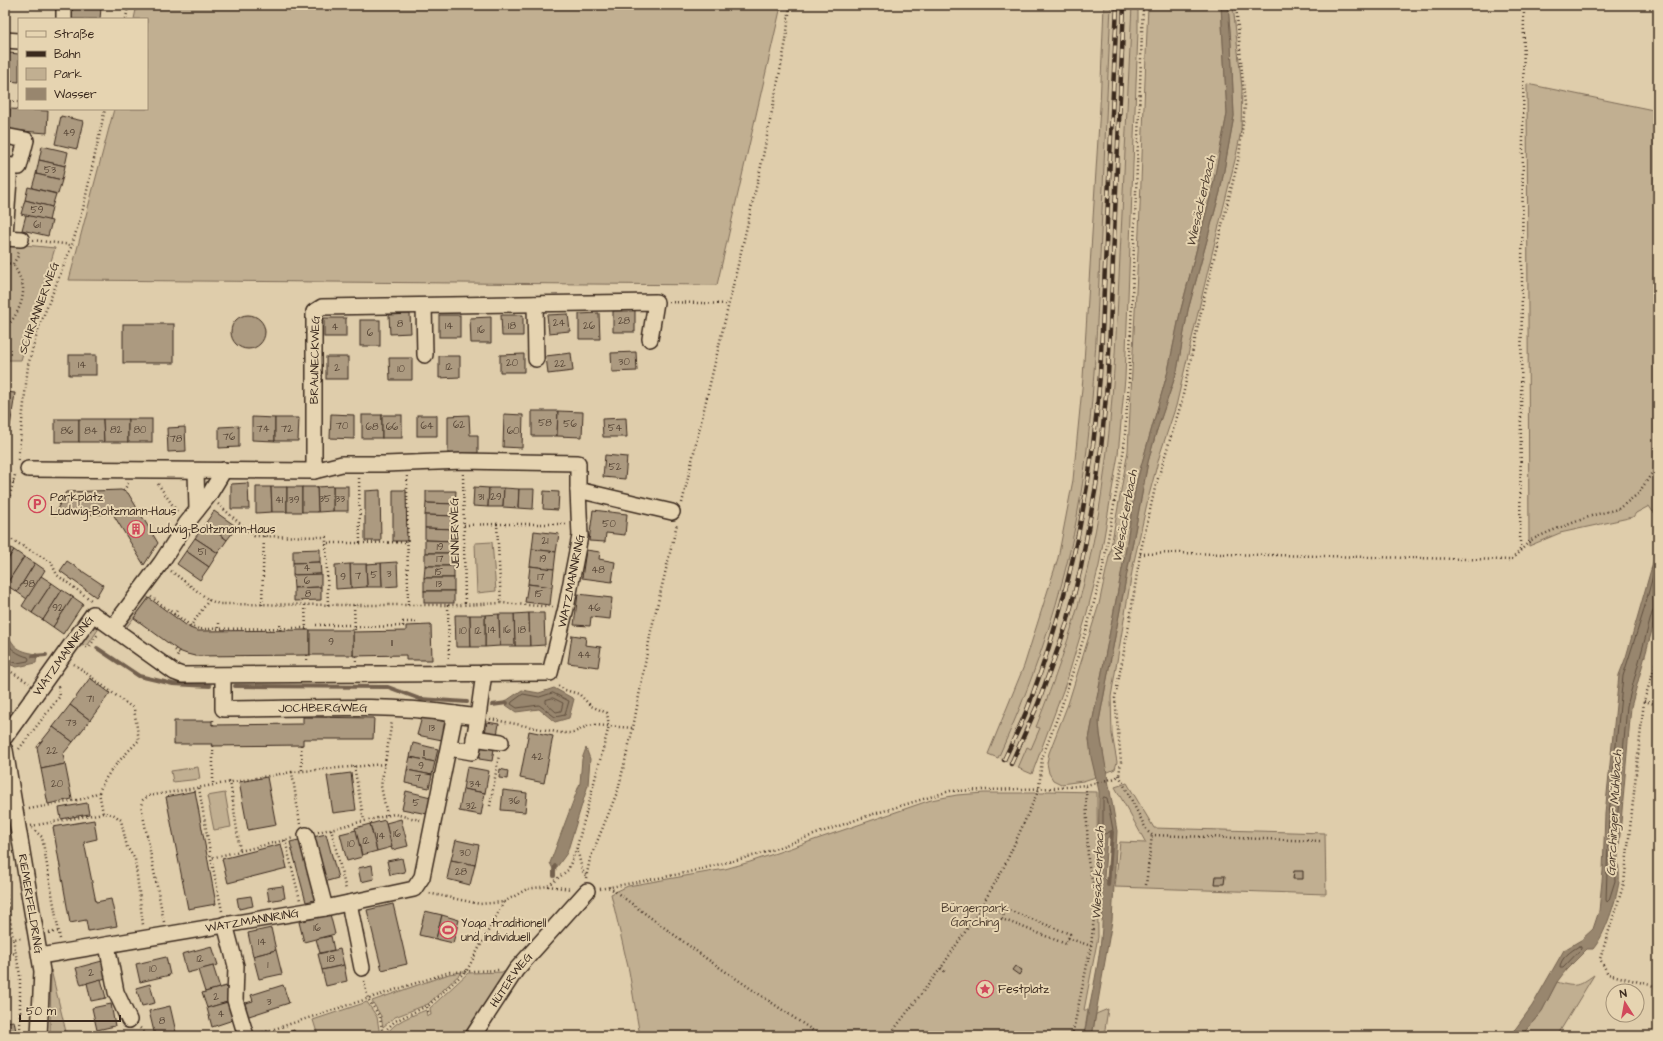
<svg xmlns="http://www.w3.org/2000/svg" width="1663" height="1041" font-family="'Architects Daughter',sans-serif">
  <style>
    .built { fill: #d0be9e }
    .green { fill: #c1af91; stroke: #7e6c58 }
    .water { fill: #98866e; stroke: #73614e; fill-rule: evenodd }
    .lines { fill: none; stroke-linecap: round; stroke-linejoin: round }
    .shore { stroke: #604f3e; stroke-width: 1 }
    .stream { stroke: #73614e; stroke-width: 4 }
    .building { fill: #ac9a80; stroke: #3b2a1e }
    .minor-casing { stroke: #3b2a1e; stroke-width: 18 }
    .path { stroke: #3b2a1e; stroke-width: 2.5; stroke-dasharray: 1 3; stroke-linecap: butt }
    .minor { stroke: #e6d4b1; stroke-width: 15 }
    .rail-casing { stroke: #3b2a1e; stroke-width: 4.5 }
    .rail { stroke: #e6d4b1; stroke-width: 3; stroke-dasharray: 9; stroke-linecap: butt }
    .labels { text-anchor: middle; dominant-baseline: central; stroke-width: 4; stroke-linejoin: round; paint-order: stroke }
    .number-label { font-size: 10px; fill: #574636 }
    .street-label { font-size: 12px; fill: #3b2a1e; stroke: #e6d4b1 }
    .poi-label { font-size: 12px; fill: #3b2a1e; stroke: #e6d4b1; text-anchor: start }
    .park-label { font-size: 12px; fill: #4f3e2f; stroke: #e6d4b1 }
    .water-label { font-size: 13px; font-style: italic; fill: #524132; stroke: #e6d4b1 }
  </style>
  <rect width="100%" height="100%" fill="#dfcdab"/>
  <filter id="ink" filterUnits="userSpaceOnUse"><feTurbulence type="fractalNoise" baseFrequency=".025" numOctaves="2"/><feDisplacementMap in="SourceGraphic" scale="8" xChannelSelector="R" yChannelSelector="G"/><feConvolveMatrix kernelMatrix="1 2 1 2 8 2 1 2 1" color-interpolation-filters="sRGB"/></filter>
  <g filter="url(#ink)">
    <path class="built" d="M 1111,5 L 1132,5 L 1117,311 L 1108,447 L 1091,549 L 1083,587 L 1069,637 L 1036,726 L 1041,728 L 1031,749 L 1026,748 L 1018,768 L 998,758 L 1027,692 L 1052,620 L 1070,550 L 1089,433 L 1096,340 Z"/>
    <g class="green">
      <path d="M 137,5 L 781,5 L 781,6 L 717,285 L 69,280 L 114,109 L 147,109 L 147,19 L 134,19 Z"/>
      <path d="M 1104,5 L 1111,5 C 1107,96 1103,187 1099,279 C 1095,370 1090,462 1070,551 C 1053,623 1029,691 998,758 L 988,754 L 1024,666 L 1058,558 L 1073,480 L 1083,378 L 1100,107 Z"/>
      <path d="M 1132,5 L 1138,5 L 1138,31 L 1125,378 L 1118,455 L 1099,566 L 1085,620 L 1067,680 L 1032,774 L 1018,768 L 1027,747 L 1031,749 L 1040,728 L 1036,727 C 1054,681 1071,635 1083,587 C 1109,486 1114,381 1119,277 C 1123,186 1128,96 1132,5 Z"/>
      <path d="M 1148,5 L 1221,5 L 1227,114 L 1212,190 L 1180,313 L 1168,371 L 1136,484 L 1125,554 L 1089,739 L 1096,777 L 1083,781 L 1061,784 L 1053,780 L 1049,773 L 1047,763 L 1049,753 L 1068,704 L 1099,604 L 1110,552 L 1128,451 L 1139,232 Z"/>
      <path d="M 1228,5 L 1233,5 L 1242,88 L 1241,131 L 1236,156 L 1209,266 L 1176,406 L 1160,454 L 1148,499 L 1133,566 L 1111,697 L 1112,734 L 1117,762 L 1115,769 L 1106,773 L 1100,734 L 1099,721 L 1148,462 L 1156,433 L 1177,371 L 1188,310 L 1220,192 L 1234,116 L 1231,44 Z"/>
      <path d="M 1527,84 L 1658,111 L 1658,512 L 1653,512 L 1649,506 L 1636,513 L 1633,517 L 1560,533 L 1529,546 Z"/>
      <path d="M 15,244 L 55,248 L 21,360 L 5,360 L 5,245 Z"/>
      <path d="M 492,542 L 496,591 L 477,593 L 475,543 Z"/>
      <path d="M 143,594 L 149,598 L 126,628 L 120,624 Z"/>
      <path d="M 93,623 L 101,625 L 88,645 L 74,647 Z"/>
      <path d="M 198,767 L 200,779 L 173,782 L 171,771 Z"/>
      <path d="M 1127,783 L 1154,828 L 1325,833 L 1326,894 L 1115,887 L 1120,842 L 1146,843 L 1115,787 Z"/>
      <path d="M 1047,791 L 1097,792 L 1098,937 L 1084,1010 L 1088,1010 L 1084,1036 L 640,1036 L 629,971 L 611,894 L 628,886 L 725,869 L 750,862 L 931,800 L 957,795 L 984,793 L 1044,793 Z"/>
      <path d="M 225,793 L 231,827 L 214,830 L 207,796 Z"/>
      <path d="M 51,970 L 67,1036 L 50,1036 Z"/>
      <path d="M 462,972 L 428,1004 L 395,1017 L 383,1027 L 381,1016 L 372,1001 L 449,974 Z"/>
      <path d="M 506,972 L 468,1036 L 386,1036 C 393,1021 412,1016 426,1010 L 427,1016 L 431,1015 L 430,1008 L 468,973 Z"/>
      <path d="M 1594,975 L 1557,1036 L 1521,1036 L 1542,1011 L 1557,982 C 1576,988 1578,986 1594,975 Z"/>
      <path d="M 367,1002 L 377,1017 L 380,1036 L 318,1036 L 313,1020 Z"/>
      <path d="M 1108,1009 L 1104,1036 L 1092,1036 L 1096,1014 Z"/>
    </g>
    <g class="water">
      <path d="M 1221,5 L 1228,5 L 1231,44 L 1234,116 L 1220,192 L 1188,310 L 1177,371 L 1156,433 L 1148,462 L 1099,721 L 1100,734 L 1117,831 L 1112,921 L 1092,1036 L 1084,1036 C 1091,993 1111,924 1098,883 L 1099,791 L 1091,757 L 1089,739 L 1125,554 L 1136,484 L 1168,371 L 1180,313 L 1212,190 L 1227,114 ZM 1110,836 L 1112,839 L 1110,878 L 1107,881 L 1104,878 L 1107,838 Z"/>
      <path d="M 1658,545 L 1658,604 L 1654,623 L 1631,707 L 1618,857 C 1618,865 1620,875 1619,882 C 1616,901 1605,935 1593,949 L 1587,949 L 1566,970 L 1557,982 L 1542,1011 L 1521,1036 L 1508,1036 L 1516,1028 L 1532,1006 L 1564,950 L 1581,940 L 1593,929 L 1599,911 L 1603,871 L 1605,814 L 1619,675 L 1626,657 Z"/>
      <path d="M 5,626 C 12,646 16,651 37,654 L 36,663 L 17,667 L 5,663 Z"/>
      <path d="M 554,688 L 574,699 L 569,718 L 555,722 L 539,709 L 516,712 L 503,703 L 522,690 L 539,693 Z"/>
      <path d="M 586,748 L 590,759 L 588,785 L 567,853 L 554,871 L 550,863 L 580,783 L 582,759 Z"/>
    </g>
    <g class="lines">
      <g class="shore">
        <path d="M 1658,557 L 1643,613 L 1623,676 L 1609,814 L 1606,900 L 1607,902 L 1609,900 L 1615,881 L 1614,857 L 1627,706 L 1652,613 L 1654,610 L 1658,610"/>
        <path d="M 5,639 C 8,648 19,655 28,657 L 29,659 L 28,661 L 17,663 L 5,660"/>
        <path d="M 553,693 L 569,701 L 565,715 L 555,717 L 539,705 L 517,708 L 511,704 L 512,702 L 523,694 L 539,697 Z"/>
        <path d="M 553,698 L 563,703 L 561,711 L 556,712 L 546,703 L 546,700 Z"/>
        <path d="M 1104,797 L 1107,798 L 1113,830 L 1105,834 L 1103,832 L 1103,799 Z"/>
        <path d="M 1579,946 L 1581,947 L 1581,949 L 1563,968 L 1560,968 C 1560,958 1571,951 1579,946 Z"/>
      </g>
      <g class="stream">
        <path d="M 97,648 L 139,676 L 173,684 L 210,686"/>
        <path d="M 33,656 L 46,655"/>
        <path d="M 235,686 L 388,687 L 420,699 L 467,702"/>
        <path d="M 492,705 L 507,703"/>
        <path d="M 554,876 L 554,871 L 555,866"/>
        <path d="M 1108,885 L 1112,832"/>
      </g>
    </g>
    <g class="building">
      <path d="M 40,5 L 55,5 L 55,8 L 40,7 Z"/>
      <path d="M 72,5 L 101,5 L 101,8 Z"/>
      <path d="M 72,6 L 101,8 L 100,19 L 71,19 Z"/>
      <path d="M 5,53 L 9,53 L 7,81 L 5,81 Z"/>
      <path d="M 9,53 L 19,54 L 19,82 L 7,81 Z"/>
      <path d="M 10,109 L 48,111 L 47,133 L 9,130 Z"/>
      <path d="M 61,116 L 83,121 L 77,149 L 55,144 Z"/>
      <path d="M 42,146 L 68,152 L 65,166 L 39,160 Z"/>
      <path d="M 39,160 L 65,166 L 62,180 L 36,174 Z"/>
      <path d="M 36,174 L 62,180 L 58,194 L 32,188 Z"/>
      <path d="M 28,187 L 56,194 L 52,207 L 25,200 Z"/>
      <path d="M 25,200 L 52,207 L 49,221 L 21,214 Z"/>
      <path d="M 26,215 L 52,221 L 48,236 L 22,230 Z"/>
      <path d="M 635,310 L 635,332 L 613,332 L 613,311 Z"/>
      <path d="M 599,313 L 600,339 L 579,339 L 579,314 Z"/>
      <path d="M 410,314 L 411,333 L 390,334 L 389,315 Z"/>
      <path d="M 568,314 L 570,331 L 549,333 L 547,315 Z"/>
      <rect x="439" y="315" width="21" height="22"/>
      <path d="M 501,315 L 523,315 L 523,336 L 502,336 Z"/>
      <circle cx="248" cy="332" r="17"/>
      <path d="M 491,317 L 491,343 L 471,343 L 470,318 Z"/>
      <rect x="324" y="318" width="22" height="19"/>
      <rect x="360" y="320" width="20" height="26"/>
      <rect x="123" y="324" width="51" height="39"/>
      <path d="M 636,352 L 637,371 L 612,372 L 611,353 Z"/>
      <path d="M 571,353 L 573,371 L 548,374 L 546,356 Z"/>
      <path d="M 524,354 L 524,372 L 500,372 L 500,355 Z"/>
      <rect x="69" y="355" width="27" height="20"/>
      <path d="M 439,356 L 460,356 L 460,377 L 439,378 Z"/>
      <rect x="326" y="357" width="22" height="22"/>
      <path d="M 389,358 L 412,358 L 412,380 L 390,380 Z"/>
      <path d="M 5,392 L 15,393 L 10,427 L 5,426 Z"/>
      <path d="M 532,411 L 558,411 L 557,436 L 532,436 Z"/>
      <path d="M 558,411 L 583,412 L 582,437 L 557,436 Z"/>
      <path d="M 331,414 L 354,415 L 354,439 L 330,438 Z"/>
      <path d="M 504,414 L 523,415 L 522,448 L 503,447 Z"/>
      <rect x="362" y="415" width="20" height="23"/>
      <rect x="382" y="415" width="20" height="23"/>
      <rect x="417" y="415" width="20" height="21"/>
      <path d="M 469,415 L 470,435 L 478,435 L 478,453 L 448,454 L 448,416 Z"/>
      <path d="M 252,417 L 275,418 L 275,441 L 252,440 Z"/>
      <path d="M 275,418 L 299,418 L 298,441 L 275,441 Z"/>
      <path d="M 626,418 L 627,437 L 603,437 L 602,419 Z"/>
      <rect x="55" y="419" width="24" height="23"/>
      <path d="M 79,419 L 103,419 L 104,442 L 79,442 Z"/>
      <path d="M 103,419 L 128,419 L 128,442 L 104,442 Z"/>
      <rect x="128" y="419" width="24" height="23"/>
      <path d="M 239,426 L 239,447 L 219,448 L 219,427 Z"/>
      <path d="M 185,427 L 186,451 L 168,452 L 167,428 Z"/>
      <path d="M 605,455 L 627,457 L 625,479 L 603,477 Z"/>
      <path d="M 248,483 L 249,509 L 231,509 L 231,484 Z"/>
      <rect x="333" y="486" width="15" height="25"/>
      <path d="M 333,486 L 333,511 L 318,512 L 317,487 Z"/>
      <path d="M 256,487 L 271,487 L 272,512 L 256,513 Z"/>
      <path d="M 271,487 L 287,487 L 287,512 L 272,512 Z"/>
      <rect x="287" y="487" width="15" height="25"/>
      <path d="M 302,487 L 317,487 L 318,512 L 302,512 Z"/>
      <path d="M 474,487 L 489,488 L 488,507 L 473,506 Z"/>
      <path d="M 489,488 L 504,488 L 503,507 L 488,507 Z"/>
      <path d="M 504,488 L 519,489 L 518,508 L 503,507 Z"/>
      <path d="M 519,489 L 534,489 L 533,509 L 518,508 Z"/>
      <path d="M 121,490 L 128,493 L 158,543 L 144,565 L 113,514 L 54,515 L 66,492 Z"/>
      <path d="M 380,490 L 381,541 L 365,541 L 365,491 Z"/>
      <path d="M 393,490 L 406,490 L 407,541 L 393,541 Z"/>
      <path d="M 426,491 L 456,491 L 455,504 L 426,503 Z"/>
      <path d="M 544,491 L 559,492 L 558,510 L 543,509 Z"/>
      <path d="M 426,503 L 455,504 L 455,516 L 425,515 Z"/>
      <path d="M 593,510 L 627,514 L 625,535 L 606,533 L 605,542 L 589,541 Z"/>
      <path d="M 214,511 L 237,527 L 227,540 L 205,524 Z"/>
      <path d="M 425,515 L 455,516 L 455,529 L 425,528 Z"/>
      <path d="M 205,524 L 227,540 L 218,553 L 195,538 Z"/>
      <path d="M 425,528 L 455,529 L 455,541 L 425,540 Z"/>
      <path d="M 534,531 L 559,534 L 556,552 L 532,549 Z"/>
      <path d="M 195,538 L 218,553 L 209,567 L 186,551 Z"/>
      <path d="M 425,540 L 455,541 L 454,553 L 425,553 Z"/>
      <path d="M 5,544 L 14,550 L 5,564 Z"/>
      <path d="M 320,549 L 320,562 L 293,563 L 293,550 Z"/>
      <path d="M 532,549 L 556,552 L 554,569 L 530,566 Z"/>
      <path d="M 14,550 L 24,557 L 6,585 L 5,564 Z"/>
      <path d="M 586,550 L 600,552 L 599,559 L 615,562 L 612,582 L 582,578 Z"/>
      <path d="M 186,551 L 209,567 L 200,580 L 177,564 Z"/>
      <rect x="425" y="553" width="29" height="13"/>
      <path d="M 24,557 L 35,563 L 17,592 L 6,585 Z"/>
      <path d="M 67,561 L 103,585 L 96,597 L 60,571 Z"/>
      <path d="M 320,562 L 321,574 L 293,575 L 293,563 Z"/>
      <path d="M 397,562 L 398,586 L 382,587 L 381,563 Z"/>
      <path d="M 35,563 L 45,570 L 27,599 L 17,592 Z"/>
      <path d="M 381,563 L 382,587 L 367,587 L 366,564 Z"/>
      <path d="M 350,564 L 366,564 L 367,587 L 351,588 Z"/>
      <path d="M 350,564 L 351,588 L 336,589 L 335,565 Z"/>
      <path d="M 425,566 L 454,566 L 454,578 L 424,578 Z"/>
      <path d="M 530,566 L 554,569 L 552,587 L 528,584 Z"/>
      <path d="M 321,574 L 321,587 L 294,588 L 293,575 Z"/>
      <path d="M 41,576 L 52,583 L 32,613 L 22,606 Z"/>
      <rect x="424" y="578" width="30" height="13"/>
      <path d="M 52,583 L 62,590 L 43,620 L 32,613 Z"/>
      <path d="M 528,584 L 552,587 L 550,605 L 525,602 Z"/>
      <path d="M 321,587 L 321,600 L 294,601 L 294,588 Z"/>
      <path d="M 62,590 L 73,597 L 53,627 L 43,620 Z"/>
      <rect x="424" y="591" width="30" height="12"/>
      <path d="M 578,594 L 612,598 L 610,619 L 591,617 L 590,626 L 574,625 Z"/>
      <path d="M 73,597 L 83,604 L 63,634 L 53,627 Z"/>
      <path d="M 149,598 L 190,628 L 198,631 L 310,630 L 310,655 L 195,656 L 187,654 L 179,651 L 134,618 Z"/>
      <path d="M 529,613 L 530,646 L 515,646 L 514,614 Z"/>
      <path d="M 529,613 L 544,613 L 545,645 L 530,646 Z"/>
      <path d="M 499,614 L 500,646 L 485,647 L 485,615 Z"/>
      <path d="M 499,614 L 514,614 L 515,646 L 500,646 Z"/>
      <path d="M 455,615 L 470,615 L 471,647 L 456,647 Z"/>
      <path d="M 470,615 L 485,615 L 485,647 L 471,647 Z"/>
      <path d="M 431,625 L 432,660 L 406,660 L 406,655 L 353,656 L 353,632 L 406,631 L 406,626 Z"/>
      <rect x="310" y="630" width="43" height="25"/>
      <path d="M 572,635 L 586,637 L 585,645 L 601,647 L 598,667 L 568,663 Z"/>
      <path d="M 90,678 L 110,693 L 90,720 L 70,705 Z"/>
      <path d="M 70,705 L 90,720 L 73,742 L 53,727 Z"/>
      <path d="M 303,717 L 374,718 L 373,739 L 303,739 L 303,745 L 211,746 L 212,744 L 174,744 L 174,721 L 212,721 L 212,725 L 303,724 Z"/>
      <path d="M 422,717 L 447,722 L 442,740 L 417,735 Z"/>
      <path d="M 487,722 L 499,724 L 497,735 L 485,733 Z"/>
      <path d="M 53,727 L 73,742 L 63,754 L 65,764 L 41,769 L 37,747 Z"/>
      <path d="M 529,731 L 553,736 L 544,783 L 520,778 Z"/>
      <path d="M 413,743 L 438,749 L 435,762 L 410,757 Z"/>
      <path d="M 481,747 L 494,749 L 492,761 L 479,759 Z"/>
      <path d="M 410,757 L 435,762 L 432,775 L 407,770 Z"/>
      <path d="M 65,764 L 72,799 L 48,804 L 41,769 Z"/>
      <path d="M 467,767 L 489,771 L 485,793 L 463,789 Z"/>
      <path d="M 500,769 L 508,771 L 507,779 L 499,778 Z"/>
      <path d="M 407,770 L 432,775 L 429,788 L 405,783 Z"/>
      <path d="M 351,773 L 356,810 L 333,813 L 327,776 Z"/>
      <path d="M 267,777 L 276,825 L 248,830 L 239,782 Z"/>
      <path d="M 463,789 L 485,793 L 481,815 L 459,811 Z"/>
      <path d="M 503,790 L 527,793 L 525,812 L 501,810 Z"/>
      <path d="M 195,791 L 216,904 L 188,909 L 166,797 Z"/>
      <path d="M 406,791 L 431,797 L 427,814 L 402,809 Z"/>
      <path d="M 87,803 L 89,814 L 61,819 L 59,808 Z"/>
      <path d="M 401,819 L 408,846 L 392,850 L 386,823 Z"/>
      <path d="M 94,820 L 97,839 L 84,842 L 96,902 L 111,899 L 117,926 L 88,931 L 86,920 L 70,923 L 53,827 Z"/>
      <path d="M 385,820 L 392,847 L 377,851 L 370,824 Z"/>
      <path d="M 370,824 L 377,851 L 362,855 L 355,828 Z"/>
      <path d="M 356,830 L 362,857 L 347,861 L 340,834 Z"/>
      <path d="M 326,834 L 338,878 L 324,882 L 313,837 Z"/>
      <path d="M 303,839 L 319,899 L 306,902 L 290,842 Z"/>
      <path d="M 456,840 L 479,845 L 475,865 L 451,860 Z"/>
      <path d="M 281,844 L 287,868 L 228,883 L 222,859 Z"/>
      <path d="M 402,858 L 405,872 L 390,875 L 387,861 Z"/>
      <path d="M 451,860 L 475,865 L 470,885 L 447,879 Z"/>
      <path d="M 372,865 L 374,879 L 361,882 L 358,868 Z"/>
      <path d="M 1294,871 L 1303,871 L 1303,879 L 1293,879 Z"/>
      <path d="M 1216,876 L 1225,876 L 1224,884 L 1215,884 Z"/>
      <path d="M 283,886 L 285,898 L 269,901 L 267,888 Z"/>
      <path d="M 251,896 L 253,906 L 239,909 L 237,898 Z"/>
      <path d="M 393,904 L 407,964 L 382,970 L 367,910 Z"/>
      <path d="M 425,911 L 442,915 L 436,939 L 419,935 Z"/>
      <path d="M 330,914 L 335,934 L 304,942 L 299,922 Z"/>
      <path d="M 442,915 L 459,920 L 453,943 L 436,939 Z"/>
      <path d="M 271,928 L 276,950 L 253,956 L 248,933 Z"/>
      <path d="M 331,936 L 334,950 L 320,953 L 316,939 Z"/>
      <path d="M 212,946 L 218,965 L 187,973 L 182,954 Z"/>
      <path d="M 340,949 L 344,965 L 322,970 L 318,954 Z"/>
      <path d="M 276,950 L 282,974 L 259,979 L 253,956 Z"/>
      <path d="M 166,957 L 170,975 L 140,982 L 136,964 Z"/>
      <path d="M 102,961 L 106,978 L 81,985 L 76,968 Z"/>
      <path d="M 344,965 L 347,981 L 326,986 L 322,970 Z"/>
      <path d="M 8,966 L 11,980 L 5,981 L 5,967 Z"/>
      <path d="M 213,966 L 220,988 L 205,992 L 198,970 Z"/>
      <path d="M 1015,966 L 1022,970 L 1019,975 L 1012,970 Z"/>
      <path d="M 101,979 L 106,998 L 91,1001 L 87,983 Z"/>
      <path d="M 150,984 L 155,1003 L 142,1006 L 136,988 Z"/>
      <path d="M 283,985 L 289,1003 L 246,1017 L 242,1004 L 253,1001 L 251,995 Z"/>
      <path d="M 226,986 L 231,1001 L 207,1008 L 202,993 Z"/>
      <path d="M 231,1001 L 236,1019 L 212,1027 L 207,1008 Z"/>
      <path d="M 111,1004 L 115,1026 L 97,1030 L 92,1008 Z"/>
      <path d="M 170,1006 L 176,1032 L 155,1036 L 149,1011 Z"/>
      <path d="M 14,1021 L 17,1036 L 5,1036 L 5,1022 Z"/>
      <path d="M 294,1030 L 296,1036 L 277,1036 Z"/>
    </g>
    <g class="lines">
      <defs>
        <g id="minor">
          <path d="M 64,19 L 64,5"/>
          <path d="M 5,40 L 19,41"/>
          <path d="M 5,136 L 26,140 L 19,167 L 5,165"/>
          <path d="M 5,234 L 10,166"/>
          <path d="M 5,238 L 21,239"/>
          <path d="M 535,304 L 536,359"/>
          <path d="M 424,306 L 425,355"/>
          <path d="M 196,471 L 197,510"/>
          <path d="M 314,471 L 314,312 L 322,307 L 656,302 L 650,339"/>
          <path d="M 578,490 L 672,512"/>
          <path d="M 113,627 L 161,563 L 186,524 L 209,495 L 224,470"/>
          <path id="s1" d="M 223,676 L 223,709 C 300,709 379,703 455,714"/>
          <path id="s2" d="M 5,737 L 93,614 L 174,672 L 182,675 L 550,673 L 566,608 L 580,536 L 578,490 L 578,463 L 463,461 L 385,464 L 342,464 L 314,471 L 28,469"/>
          <path d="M 474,738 L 501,742"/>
          <path d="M 449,748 L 472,752 L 478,717"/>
          <path id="s3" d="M 5,750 L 42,971 L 39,1036"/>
          <path d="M 306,835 L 325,908"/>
          <path d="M 349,903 L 362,968"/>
          <path d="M 225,924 L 236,966 L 235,1000 L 246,1036"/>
          <path d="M 107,945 L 116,992 L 129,1020"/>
          <path id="s4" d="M 40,956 L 325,908 L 414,889 L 422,877 L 455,714 L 478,717 L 484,673"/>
          <path id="s5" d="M 473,1036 L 516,970 L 587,891"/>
        </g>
      </defs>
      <use href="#minor" class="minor-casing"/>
      <g class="path">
        <path d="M 126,19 L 128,5"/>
        <path d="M 5,101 L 19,102"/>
        <path d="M 7,124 L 8,102"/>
        <path d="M 33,240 L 72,245"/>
        <path d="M 5,263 L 13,264"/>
        <path d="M 13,264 L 18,256 L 18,251"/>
        <path d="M 669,302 L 728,304"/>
        <path d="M 5,328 C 15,319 24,302 23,288 C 22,280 17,271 13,264"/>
        <path d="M 18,460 L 28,365 L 39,327 L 72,245 L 83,209 L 105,109"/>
        <path d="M 463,474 L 465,604"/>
        <path d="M 407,476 L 408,605"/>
        <path d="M 5,482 L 14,482"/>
        <path d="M 158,484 L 178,513"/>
        <path d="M 124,491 L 128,483"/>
        <path d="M 682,503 L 760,171 L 786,41 L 790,5"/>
        <path d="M 218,504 L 254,536 L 326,537 L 326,543"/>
        <path d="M 5,515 L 15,475"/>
        <path d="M 497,524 L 566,524"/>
        <path d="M 464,525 L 497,524 L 501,603"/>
        <path d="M 5,536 L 51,562 L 57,575 L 91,600"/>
        <path d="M 360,543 L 407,542"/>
        <path d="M 1520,550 L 1524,5"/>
        <path d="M 1140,554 L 1175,553 L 1511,560 L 1531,540 L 1551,531 L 1594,515 L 1618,509 L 1638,494 L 1652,473 L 1658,467"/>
        <path d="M 171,571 L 209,600 L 219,604 L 354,605 L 461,605 L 501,603 L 553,607"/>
        <path d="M 151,597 L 191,626 L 199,629 L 306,628"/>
        <path d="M 262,605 L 264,536"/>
        <path d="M 305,605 L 306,630"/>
        <path d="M 328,605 L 326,543 L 360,543 L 359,476"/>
        <path d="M 354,605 L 355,632"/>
        <path d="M 448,605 L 449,661"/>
        <path d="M 174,615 L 178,609"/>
        <path d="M 219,623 L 219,630"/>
        <path d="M 316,625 L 355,625"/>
        <path d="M 190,627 L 209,600"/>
        <path d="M 355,627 L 403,626 L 403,622 L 419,622"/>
        <path d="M 280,630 L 280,622"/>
        <path d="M 86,647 L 90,646 L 98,634"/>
        <path d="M 175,650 L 179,653 L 177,657"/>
        <path d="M 307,655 L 307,662"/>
        <path d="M 356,656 L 356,662"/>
        <path d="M 1658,656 L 1644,701 L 1624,883 L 1600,959 L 1608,974 L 1658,987"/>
        <path d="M 5,668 L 29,683"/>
        <path d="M 1644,701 L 1658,705"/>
        <path d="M 490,719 L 562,733 L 573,733 L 587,726 L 595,725 L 633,728"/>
        <path d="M 213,725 L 213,718"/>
        <path d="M 301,745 L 302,770"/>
        <path d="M 213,746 L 213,785"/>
        <path d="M 19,749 L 60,696 L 58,686"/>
        <path d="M 354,766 L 364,821"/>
        <path d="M 1119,775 L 1147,831 L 1152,835 L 1320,841"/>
        <path d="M 230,781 L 240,851"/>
        <path d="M 199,788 L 211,858"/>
        <path d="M 99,792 L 103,813"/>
        <path d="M 490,806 L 499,755"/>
        <path d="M 29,809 L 83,799 L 99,792 C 107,771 124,756 139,740 L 134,709 L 74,664"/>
        <path d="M 387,815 L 381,786 L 392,721"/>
        <path d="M 300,824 L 292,772 L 385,764"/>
        <path d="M 31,826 L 103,813 L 113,814 L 121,820 L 127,847 L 135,859 L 143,925"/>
        <path d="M 32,828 L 42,837 L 60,939"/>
        <path d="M 331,829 L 346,890"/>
        <path d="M 318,832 L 394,814 L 420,820"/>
        <path d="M 285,840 L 300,900"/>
        <path d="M 577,848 L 582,870 L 586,876"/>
        <path d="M 586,878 L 590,859 L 618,790 L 633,728 L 651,631 L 677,524"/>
        <path d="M 1146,885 L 1152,835"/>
        <path d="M 548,886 L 571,889"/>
        <path d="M 5,887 L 13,939"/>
        <path d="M 609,887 L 707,959 L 821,1036"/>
        <path d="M 600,889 L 685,873 L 760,854 L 867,816 L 950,791 L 1057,788 L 1086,785 L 1116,778 L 1119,775 L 1121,762 L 1115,698 L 1129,625 L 1140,554 L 1155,488 L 1181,404 L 1204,298 L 1239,157 L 1245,105 L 1236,5"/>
        <path d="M 504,902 L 527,889 L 548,886 L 568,870 L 577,847 L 609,726 L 607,713 L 591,706 L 579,694 L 565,690 L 557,685"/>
        <path d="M 982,905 L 1004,914"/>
        <path d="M 1006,909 L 1070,934 L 1066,944 L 1002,919 Z"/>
        <path d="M 222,911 L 211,858 L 294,838"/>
        <path d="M 164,922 L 141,805 L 143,800 L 148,796 L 292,772"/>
        <path d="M 49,933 L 59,931"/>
        <path d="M 1068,938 L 1091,946"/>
        <path d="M 5,955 L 15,953"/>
        <path d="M 941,968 L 945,972"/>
        <path d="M 364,981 L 368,999 L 380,1017 L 383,1036"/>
        <path d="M 427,1007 L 429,1015"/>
        <path d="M 140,1028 L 143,1031 L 145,1036"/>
        <path d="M 259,1034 L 450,972 L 500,970"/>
        <path d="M 20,1036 L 20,975 L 13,939 L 23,938"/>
        <path d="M 384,1036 L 387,1029 L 395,1021 L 429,1005 L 467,970 L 504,902 L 480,904 L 428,893"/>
        <path d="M 889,1036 L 941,968 L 975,917 L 1003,869 L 1023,825 L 1039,789 L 1042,758 L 1061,708 L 1087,628 L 1102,573 L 1124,448 L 1129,380 L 1143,5"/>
        <path d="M 1072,1036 L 1091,946 L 1096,898 L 1088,861 L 1086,785"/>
      </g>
      <use href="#minor" class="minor"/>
      <defs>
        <g id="rail">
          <path d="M 1004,760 C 1013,740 1024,720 1031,699 C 1070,594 1092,486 1100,375 L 1117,5"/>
          <path d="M 1011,764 L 1038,704 L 1067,623 L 1081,567 L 1096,486 L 1101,449 L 1108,375 L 1124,5"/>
        </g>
      </defs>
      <use href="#rail" class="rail-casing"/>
      <use href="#rail" class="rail"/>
    </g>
  </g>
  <defs>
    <symbol id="parking-ring" viewBox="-11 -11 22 22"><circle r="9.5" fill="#e6d4b1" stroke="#d1495b" stroke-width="1.5"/><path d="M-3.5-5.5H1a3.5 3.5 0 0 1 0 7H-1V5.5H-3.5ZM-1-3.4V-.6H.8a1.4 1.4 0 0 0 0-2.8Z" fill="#d1495b"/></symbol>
    <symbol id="building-ring" viewBox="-11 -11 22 22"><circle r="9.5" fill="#e6d4b1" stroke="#d1495b" stroke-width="1.5"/><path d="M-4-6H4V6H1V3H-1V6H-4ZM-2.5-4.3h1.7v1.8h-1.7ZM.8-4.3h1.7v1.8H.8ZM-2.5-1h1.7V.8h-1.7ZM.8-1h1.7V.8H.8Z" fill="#d1495b"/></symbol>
    <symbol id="stadium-ring" viewBox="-11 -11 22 22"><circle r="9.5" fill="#e6d4b1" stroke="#d1495b" stroke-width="1.5"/><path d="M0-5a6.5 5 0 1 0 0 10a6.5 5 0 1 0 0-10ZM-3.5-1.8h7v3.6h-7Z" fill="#d1495b"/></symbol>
    <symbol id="sight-ring" viewBox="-11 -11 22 22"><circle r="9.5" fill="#e6d4b1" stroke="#d1495b" stroke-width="1.5"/><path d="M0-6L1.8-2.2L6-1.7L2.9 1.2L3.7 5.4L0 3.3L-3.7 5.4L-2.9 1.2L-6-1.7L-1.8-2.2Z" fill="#d1495b"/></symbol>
  </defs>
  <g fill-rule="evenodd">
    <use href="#parking-ring" x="27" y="494" width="20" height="20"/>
    <use href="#building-ring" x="126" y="519" width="20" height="20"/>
    <use href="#stadium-ring" x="438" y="920" width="20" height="20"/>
    <use href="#sight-ring" x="975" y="979" width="20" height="20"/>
  </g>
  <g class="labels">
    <g class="number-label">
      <text x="69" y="133">49</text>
      <text x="50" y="170">53</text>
      <text x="37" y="210">59</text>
      <text x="37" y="225">61</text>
      <text x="624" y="321">28</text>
      <text x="559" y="323">24</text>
      <text x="400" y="324">8</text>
      <text x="449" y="326">14</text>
      <text x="512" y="326">18</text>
      <text x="589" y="326">26</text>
      <text x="335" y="327">4</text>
      <text x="481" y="330">16</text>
      <text x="370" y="333">6</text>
      <text x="624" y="362">30</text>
      <text x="512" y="363">20</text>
      <text x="560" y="364">22</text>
      <text x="82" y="365">14</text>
      <text x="449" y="367">12</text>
      <text x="337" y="368">2</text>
      <text x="401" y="369">10</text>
      <text x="545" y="423">58</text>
      <text x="570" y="424">56</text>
      <text x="459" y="425">62</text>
      <text x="342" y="426">70</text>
      <text x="427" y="426">64</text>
      <text x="372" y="427">68</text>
      <text x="392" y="427">66</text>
      <text x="615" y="428">54</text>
      <text x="263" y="429">74</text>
      <text x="287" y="429">72</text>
      <text x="116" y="430">82</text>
      <text x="140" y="430">80</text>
      <text x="67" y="431">86</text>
      <text x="91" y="431">84</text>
      <text x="513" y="431">60</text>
      <text x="229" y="437">76</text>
      <text x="176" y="439">78</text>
      <text x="615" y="467">52</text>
      <text x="481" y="497">31</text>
      <text x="496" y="497">29</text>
      <text x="325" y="499">35</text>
      <text x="340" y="499">33</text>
      <text x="279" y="500">41</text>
      <text x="294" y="500">39</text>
      <text x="609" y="524">50</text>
      <text x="545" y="541">21</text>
      <text x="440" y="547">19</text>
      <text x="202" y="552">51</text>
      <text x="440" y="559">17</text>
      <text x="543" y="559">19</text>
      <text x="307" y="568">4</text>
      <text x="598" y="570">48</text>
      <text x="439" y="572">15</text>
      <text x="389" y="574">3</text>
      <text x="374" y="575">5</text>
      <text x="358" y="576">7</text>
      <text x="343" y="577">9</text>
      <text x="541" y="577">17</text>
      <text x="307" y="581">6</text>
      <text x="29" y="584">98</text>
      <text x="439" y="584">13</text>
      <text x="308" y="594">8</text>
      <text x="539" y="594">15</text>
      <text x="58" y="608">92</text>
      <text x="594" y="608">46</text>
      <text x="492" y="630">14</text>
      <text x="507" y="630">16</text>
      <text x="522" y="630">18</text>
      <text x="463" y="631">10</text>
      <text x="478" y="631">12</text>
      <text x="331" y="642">9</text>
      <text x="392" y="643">11</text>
      <text x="584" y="655">44</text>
      <text x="90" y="699">71</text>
      <text x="71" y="723">73</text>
      <text x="432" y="728">13</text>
      <text x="52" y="751">22</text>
      <text x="424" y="753">11</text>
      <text x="537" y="757">42</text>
      <text x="421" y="766">9</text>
      <text x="418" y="778">7</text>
      <text x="57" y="784">20</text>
      <text x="475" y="784">34</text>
      <text x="514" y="801">36</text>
      <text x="416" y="803">5</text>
      <text x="471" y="806">32</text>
      <text x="397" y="834">16</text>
      <text x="381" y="836">14</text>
      <text x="366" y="841">12</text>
      <text x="351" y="844">10</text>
      <text x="465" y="853">30</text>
      <text x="461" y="872">28</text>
      <text x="317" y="928">16</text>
      <text x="262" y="942">14</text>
      <text x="200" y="959">12</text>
      <text x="331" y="959">18</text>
      <text x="268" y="965">1</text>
      <text x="153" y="969">10</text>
      <text x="91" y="973">2</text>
      <text x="216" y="997">2</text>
      <text x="269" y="1002">3</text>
      <text x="221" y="1014">4</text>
      <text x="162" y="1021">8</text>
    </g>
    <g class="street-label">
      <text transform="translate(39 308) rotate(-70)">SCHRANNERWEG</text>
      <text transform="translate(315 360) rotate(-89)">BRAUNECKWEG</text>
      <text transform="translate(455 533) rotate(-91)">JENNERWEG</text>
      <text stroke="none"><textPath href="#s2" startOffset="722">WATZMANNRING</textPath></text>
      <text stroke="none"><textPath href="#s2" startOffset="100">WATZMANNRING</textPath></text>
      <text stroke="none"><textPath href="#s1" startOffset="133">JOCHBERGWEG</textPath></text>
      <text stroke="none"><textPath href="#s3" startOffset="156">RIEMERFELDRING</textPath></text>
      <text stroke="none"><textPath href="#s4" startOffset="215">WATZMANNRING</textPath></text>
      <text stroke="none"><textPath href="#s5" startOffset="68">HÜTERWEG</textPath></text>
    </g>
    <g class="poi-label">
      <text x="50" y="497">Parkplatz<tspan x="50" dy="14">Ludwig-Boltzmann-Haus</tspan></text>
      <text x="149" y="529">Ludwig-Boltzmann-Haus</text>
      <text x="461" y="923">Yoga traditionell<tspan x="461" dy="14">und individuell</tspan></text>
      <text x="998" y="989">Festplatz</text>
    </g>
    <g class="park-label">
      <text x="975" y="908">Bürgerpark<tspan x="975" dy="14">Garching</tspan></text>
    </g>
    <g class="water-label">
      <text transform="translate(1201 201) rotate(-77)">Wiesäckerbach</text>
      <text transform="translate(1125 516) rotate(-80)">Wiesäckerbach</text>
      <text transform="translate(1614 813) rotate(-87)">Garchinger Mühlbach</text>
      <text transform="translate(1098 873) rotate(-88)">Wiesäckerbach</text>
    </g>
  </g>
  <rect width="1663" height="1041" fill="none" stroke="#e6d4b1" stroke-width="20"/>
  <rect x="10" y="10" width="1643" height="1021" fill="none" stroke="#3b2a1e" stroke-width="1.5" filter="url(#ink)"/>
  <rect x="18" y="18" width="130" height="92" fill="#e6d4b1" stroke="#a29076"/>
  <rect x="26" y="31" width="20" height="6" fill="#e6d4b1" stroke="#a29076"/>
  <text x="54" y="38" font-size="12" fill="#3b2a1e">Straße</text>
  <rect x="26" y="51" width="20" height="6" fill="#3b2a1e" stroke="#a29076"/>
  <text x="54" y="58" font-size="12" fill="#3b2a1e">Bahn</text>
  <rect x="26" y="68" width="20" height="12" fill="#c1af91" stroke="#a29076"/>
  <text x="54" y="78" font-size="12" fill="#3b2a1e">Park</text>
  <rect x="26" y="88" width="20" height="12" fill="#98866e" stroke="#a29076"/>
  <text x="54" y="98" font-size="12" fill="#3b2a1e">Wasser</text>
  <g transform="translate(1625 1003) rotate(349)"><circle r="19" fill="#e6d4b1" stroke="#a29076"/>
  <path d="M0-3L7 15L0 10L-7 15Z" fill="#d1495b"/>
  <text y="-6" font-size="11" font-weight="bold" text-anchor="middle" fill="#3b2a1e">N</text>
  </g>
  <path d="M20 1015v6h100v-6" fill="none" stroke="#3b2a1e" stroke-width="2"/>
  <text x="26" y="1015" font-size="12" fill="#3b2a1e" stroke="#e6d4b1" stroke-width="3" paint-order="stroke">50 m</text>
</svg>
